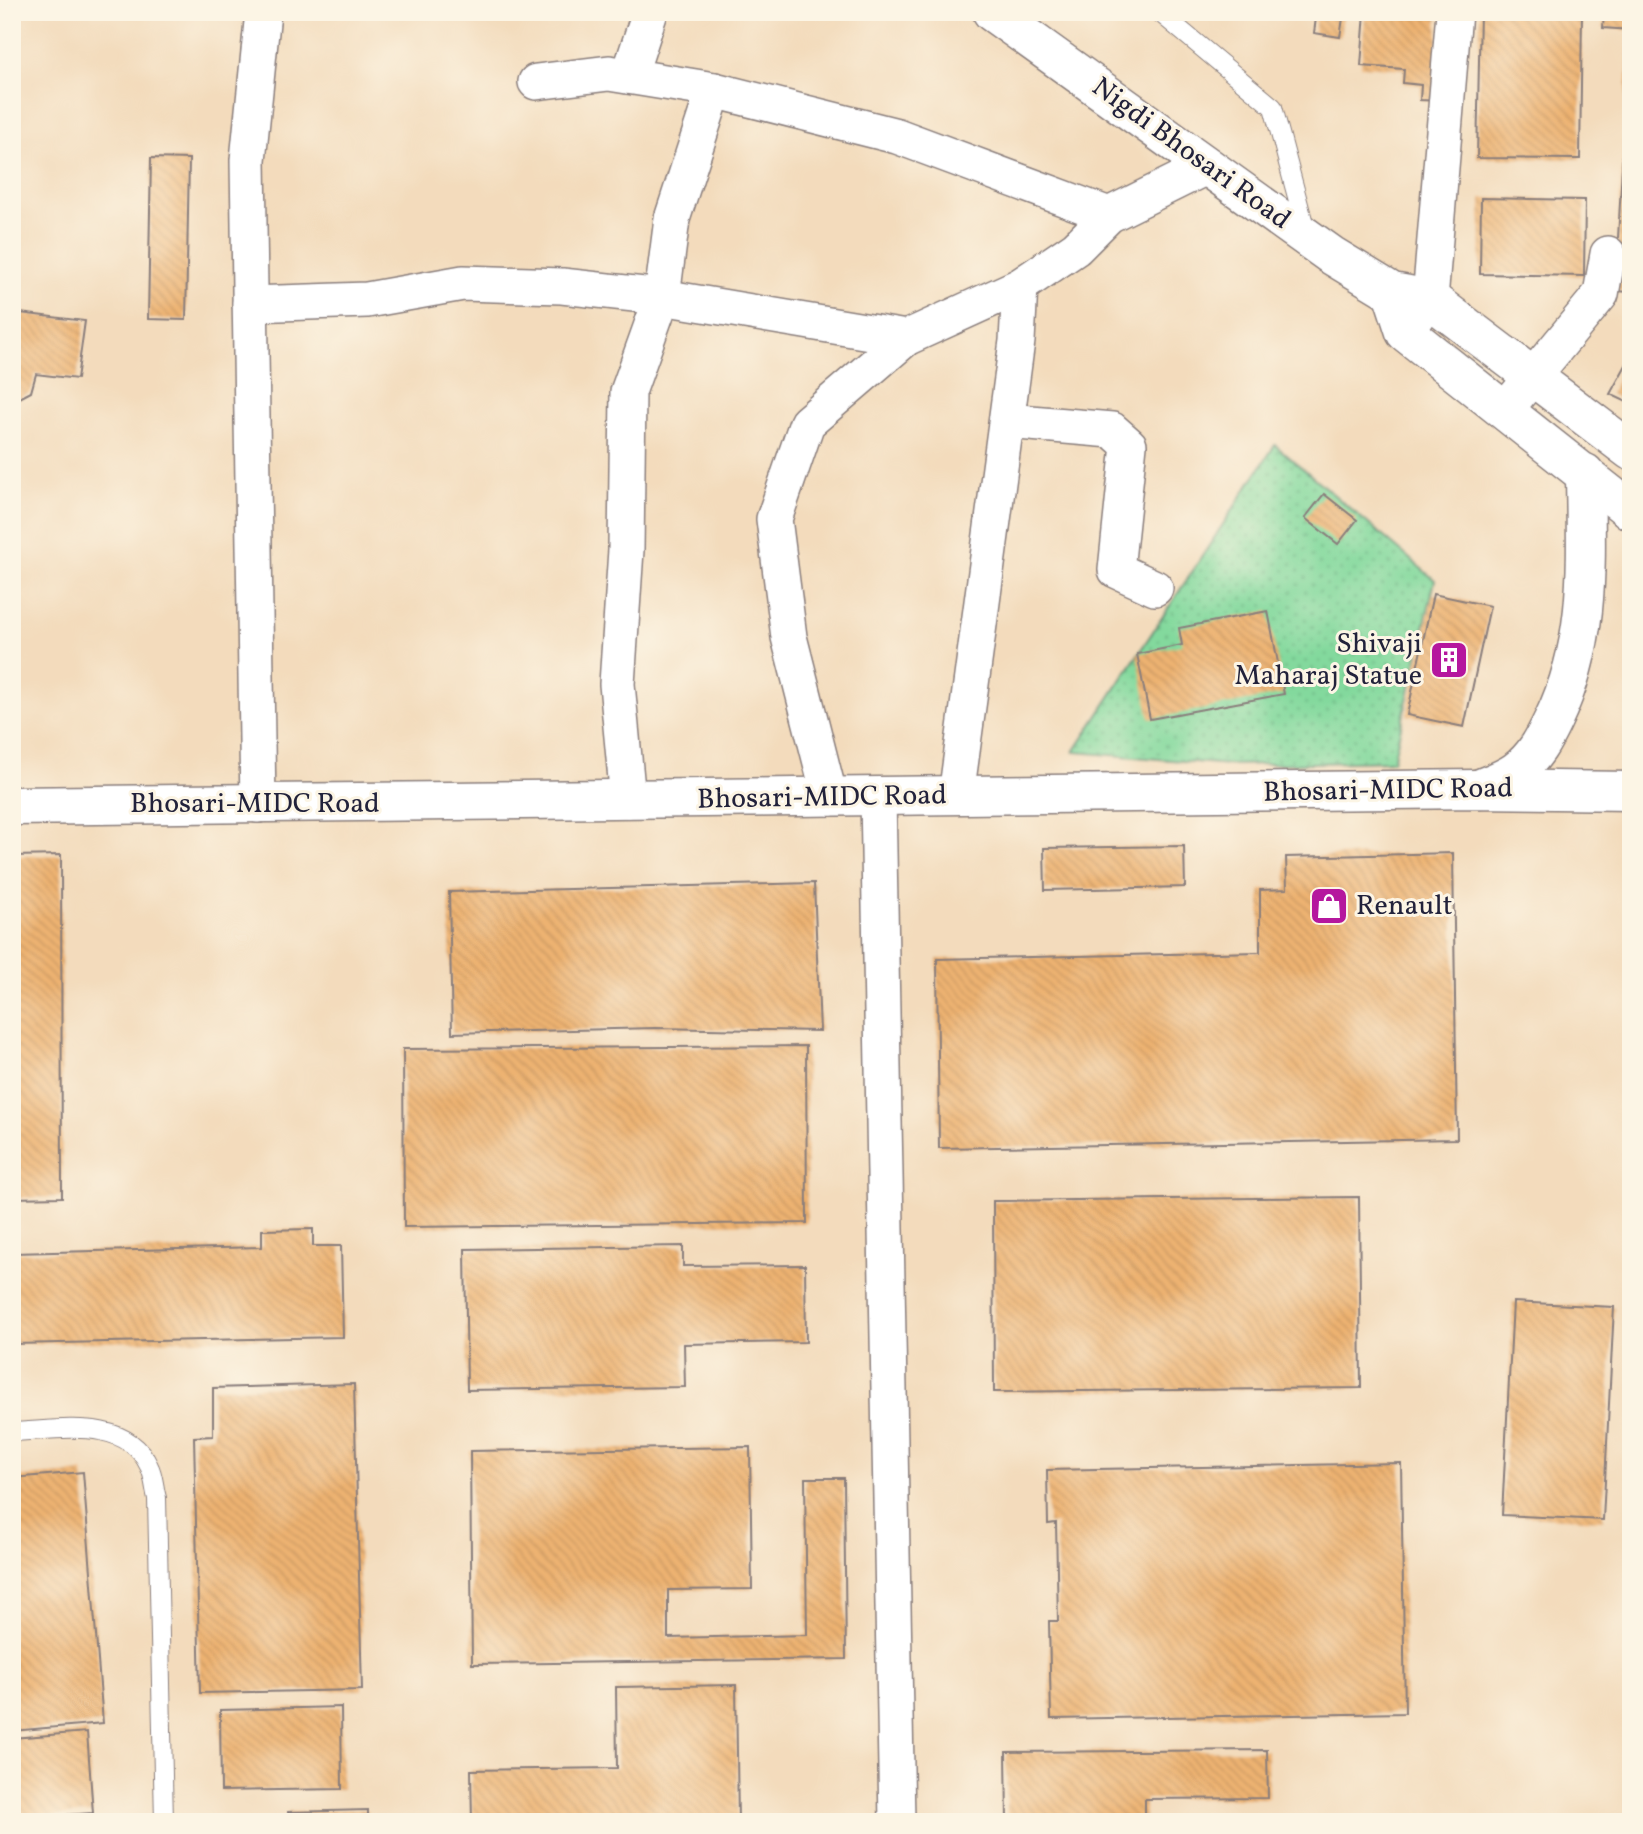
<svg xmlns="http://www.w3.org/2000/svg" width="1643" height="1834" font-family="Vollkorn,serif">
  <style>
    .grass { fill: url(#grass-dots); stroke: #527e6c; stroke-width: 2 }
    .building { fill: url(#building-back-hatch) }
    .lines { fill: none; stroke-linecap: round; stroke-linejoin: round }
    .service-casing { stroke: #8a7e7c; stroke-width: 20 }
    .minor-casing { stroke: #8a7e7c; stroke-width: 38 }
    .tertiary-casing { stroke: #8a7e7c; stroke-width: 41 }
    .primary-casing { stroke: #8a7e7c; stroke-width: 41 }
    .service { stroke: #fff; stroke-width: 18 }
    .minor { stroke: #fff; stroke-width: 35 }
    .tertiary { stroke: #fff; stroke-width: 38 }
    .primary { stroke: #fff; stroke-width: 38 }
    .labels { text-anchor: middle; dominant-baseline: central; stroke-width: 6; stroke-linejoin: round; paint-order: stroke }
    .street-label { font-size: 28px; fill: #22223b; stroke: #fcf5e5 }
    .poi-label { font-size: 28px; fill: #22223b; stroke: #fcf5e5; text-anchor: end }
  </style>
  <defs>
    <pattern id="grass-dots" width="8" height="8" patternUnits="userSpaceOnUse" patternTransform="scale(1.75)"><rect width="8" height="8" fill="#83d99d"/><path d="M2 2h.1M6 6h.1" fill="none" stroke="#71ba88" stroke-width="1.8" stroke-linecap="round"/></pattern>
    <pattern id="building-back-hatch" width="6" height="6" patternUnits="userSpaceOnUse" patternTransform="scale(1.75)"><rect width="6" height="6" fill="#edb271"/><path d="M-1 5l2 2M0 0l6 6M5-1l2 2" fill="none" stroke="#cb9963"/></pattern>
  </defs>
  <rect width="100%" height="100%" fill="#fcf5e5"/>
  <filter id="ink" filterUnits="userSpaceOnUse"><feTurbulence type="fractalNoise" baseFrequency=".0143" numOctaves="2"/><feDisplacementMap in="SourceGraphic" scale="14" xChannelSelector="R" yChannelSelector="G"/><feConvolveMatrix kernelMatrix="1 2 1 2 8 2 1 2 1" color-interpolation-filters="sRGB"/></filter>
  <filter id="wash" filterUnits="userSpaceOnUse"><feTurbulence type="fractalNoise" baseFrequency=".00686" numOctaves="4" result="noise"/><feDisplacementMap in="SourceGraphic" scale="28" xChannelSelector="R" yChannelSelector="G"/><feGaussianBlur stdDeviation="1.57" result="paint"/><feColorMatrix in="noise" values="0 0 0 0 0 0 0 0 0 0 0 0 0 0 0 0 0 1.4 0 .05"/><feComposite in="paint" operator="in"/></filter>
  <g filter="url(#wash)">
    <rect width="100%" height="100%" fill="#f3dbbc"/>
    <path class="grass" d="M 1275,445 L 1435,580 L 1393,761 L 1230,765 L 1074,752 Z"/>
    <g id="blocks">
      <g class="building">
        <path d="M 1300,12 L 1344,12 L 1340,37 L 1314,33 L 1316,18 L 1300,15 Z"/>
        <path d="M 1365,12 L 1437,12 L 1440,101 L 1420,100 L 1421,85 L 1403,83 L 1404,69 L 1361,66 Z"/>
        <path d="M 1480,12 L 1582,12 L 1580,159 L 1477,158 Z"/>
        <path d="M 1604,12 L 1631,12 L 1631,30 L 1603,28 Z"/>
        <path d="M 1629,44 L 1631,44 L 1631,292 L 1615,291 Z"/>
        <path d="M 151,158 L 189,159 L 186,320 L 148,319 Z"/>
        <path d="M 1481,198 L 1585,200 L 1584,276 L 1480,274 Z"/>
        <path d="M 12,312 L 85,321 L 77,379 L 36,374 L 31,392 L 12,402 Z"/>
        <path d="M 1631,356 L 1631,404 L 1610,394 Z"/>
        <path d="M 1324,494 L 1357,520 L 1338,544 L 1305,518 Z"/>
        <path d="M 1433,594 L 1490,606 L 1464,727 L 1407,715 Z"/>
        <path d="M 1268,611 L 1284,694 L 1150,719 L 1137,654 L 1182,645 L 1179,628 Z"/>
        <path d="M 1184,846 L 1185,887 L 1045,890 L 1044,848 Z"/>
        <path d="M 1453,853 L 1457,1139 L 939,1148 L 937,959 L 1260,952 L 1260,890 L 1287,889 L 1286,857 Z"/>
        <path d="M 61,855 L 62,1197 L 12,1198 L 12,856 Z"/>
        <path d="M 814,883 L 820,1031 L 655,1028 L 452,1033 L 449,892 Z"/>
        <path d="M 806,1046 L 807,1223 L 404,1227 L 403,1049 Z"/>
        <path d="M 1359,1197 L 1361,1388 L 994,1392 L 993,1201 Z"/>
        <path d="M 313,1229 L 313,1246 L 341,1246 L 343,1337 L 12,1344 L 12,1253 L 262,1247 L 262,1230 Z"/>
        <path d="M 683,1246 L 683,1266 L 805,1265 L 806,1342 L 684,1344 L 685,1387 L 467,1390 L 465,1249 Z"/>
        <path d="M 1513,1302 L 1614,1307 L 1603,1520 L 1502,1515 Z"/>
        <path d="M 354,1384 L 362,1690 L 200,1693 L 194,1437 L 213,1436 L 213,1388 Z"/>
        <path d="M 750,1447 L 752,1589 L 668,1590 L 668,1638 L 807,1635 L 805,1478 L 844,1478 L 846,1659 L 472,1664 L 470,1451 Z"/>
        <path d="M 1401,1463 L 1405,1713 L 1051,1719 L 1049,1621 L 1058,1621 L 1056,1523 L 1048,1524 L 1047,1470 Z"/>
        <path d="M 83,1472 L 103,1723 L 12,1731 L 12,1478 Z"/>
        <path d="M 736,1685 L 738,1822 L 472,1822 L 471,1770 L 617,1768 L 616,1687 Z"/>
        <path d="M 341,1707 L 342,1789 L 221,1791 L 220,1710 Z"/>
        <path d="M 87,1732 L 93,1813 L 12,1819 L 12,1738 Z"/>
        <path d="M 1267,1750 L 1268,1798 L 1145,1799 L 1145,1822 L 1007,1822 L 1006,1752 Z"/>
        <path d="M 368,1810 L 368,1822 L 288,1822 L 288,1812 Z"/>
      </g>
    </g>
  </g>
  <g filter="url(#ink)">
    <use href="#blocks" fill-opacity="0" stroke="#8a7e7c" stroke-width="2"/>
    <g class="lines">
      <defs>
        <g id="service">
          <path d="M 1159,12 L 1273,107 L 1306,231"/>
          <path d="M 12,1432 C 57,1431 126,1415 149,1466 C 154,1475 154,1488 157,1498 L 164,1822"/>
        </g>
        <g id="minor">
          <path d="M 629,76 L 650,12"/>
          <path d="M 536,82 L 609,73 L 714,90 L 897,136 L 1109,215"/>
          <path d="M 250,304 L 367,300 L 463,283 L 562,286 L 662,297 L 906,338"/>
          <path d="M 1414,321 L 1430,299 L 1454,12"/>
          <path d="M 1505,410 L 1601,294 L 1608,254"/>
          <path d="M 1007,421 L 1112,430 L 1129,445 L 1116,570 L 1155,588"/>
          <path d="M 956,796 L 1017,341 L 1020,286"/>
          <path d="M 878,797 L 897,1822"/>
          <path d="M 830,798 L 789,637 L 774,519 L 807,423 L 906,338 L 1020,286 L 1076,248 L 1109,215 L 1208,166"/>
          <path d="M 628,800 L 617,684 L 626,550 L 628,392 L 662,297 L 672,219 L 714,90"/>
          <path d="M 258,805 L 248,160 L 263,12"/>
        </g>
        <path id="tertiary" d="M 12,806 L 1478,789 L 1631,791"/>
        <g id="primary">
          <path d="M 992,12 L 1331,255 L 1392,292 L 1430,299 L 1631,451"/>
          <path d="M 1392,292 L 1405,332 L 1631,511"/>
          <path d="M 1478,789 C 1490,784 1505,779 1516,771 C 1534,758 1544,739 1553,720 C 1592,639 1586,560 1585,473"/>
        </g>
      </defs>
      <use href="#service" class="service-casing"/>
      <use href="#minor" class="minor-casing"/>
      <use href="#tertiary" class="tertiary-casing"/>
      <use href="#primary" class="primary-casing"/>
      <use href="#service" class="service"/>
      <use href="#minor" class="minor"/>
      <use href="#tertiary" class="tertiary"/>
      <use href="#primary" class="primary"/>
    </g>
  </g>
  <defs>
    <symbol id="building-square" viewBox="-11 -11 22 22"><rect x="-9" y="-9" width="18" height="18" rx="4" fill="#b5179e" stroke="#fcf5e5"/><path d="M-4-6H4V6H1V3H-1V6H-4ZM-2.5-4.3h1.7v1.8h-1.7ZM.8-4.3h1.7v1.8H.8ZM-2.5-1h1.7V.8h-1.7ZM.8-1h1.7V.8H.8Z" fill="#fff"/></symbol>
    <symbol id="shop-square" viewBox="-11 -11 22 22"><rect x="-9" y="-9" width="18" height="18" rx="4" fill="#b5179e" stroke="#fcf5e5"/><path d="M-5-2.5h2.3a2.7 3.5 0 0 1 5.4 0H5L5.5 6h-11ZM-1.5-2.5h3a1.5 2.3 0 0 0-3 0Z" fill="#fff"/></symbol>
  </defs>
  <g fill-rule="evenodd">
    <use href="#building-square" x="1427" y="638" width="44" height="44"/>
    <use href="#shop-square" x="1307" y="884" width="44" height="44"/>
  </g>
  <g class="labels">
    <g class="street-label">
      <text transform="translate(1191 154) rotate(36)">Nigdi Bhosari Road</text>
      <text transform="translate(1388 791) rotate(-1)">Bhosari-MIDC Road</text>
      <text transform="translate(822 798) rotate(-1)">Bhosari-MIDC Road</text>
      <text x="255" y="804">Bhosari-MIDC Road</text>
    </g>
    <g class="poi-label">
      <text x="1422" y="644">Shivaji<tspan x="1422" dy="32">Maharaj Statue</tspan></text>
      <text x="1356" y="906" text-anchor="start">Renault</text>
    </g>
  </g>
  <rect width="1643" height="1834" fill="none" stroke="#fcf5e5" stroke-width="42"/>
</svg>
